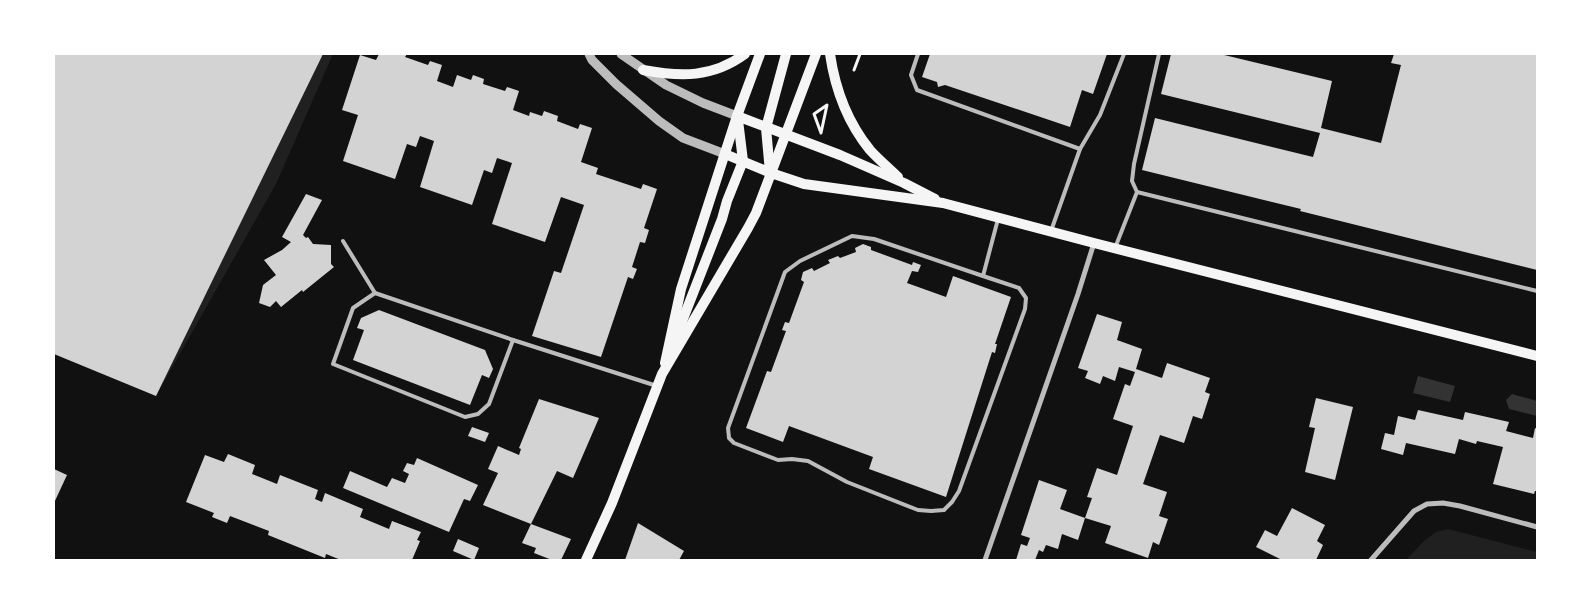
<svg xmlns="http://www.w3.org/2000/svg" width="1591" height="614" font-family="'Titillium Web',sans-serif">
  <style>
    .green { fill: #202020 }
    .water { fill: #333 }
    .building { fill: #d3d3d3 }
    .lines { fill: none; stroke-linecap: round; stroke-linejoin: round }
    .path { stroke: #f5f5f5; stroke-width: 3 }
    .service { stroke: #bcbcbc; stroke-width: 4 }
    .minor { stroke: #bcbcbc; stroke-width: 5 }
    .tertiary { stroke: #bcbcbc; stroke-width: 9 }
    .secondary { stroke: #f5f5f5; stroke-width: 10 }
  </style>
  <rect width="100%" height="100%" fill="#111"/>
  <g class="green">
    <path d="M 298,54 L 333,54 L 276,184 L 156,396 L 54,354 L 54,337 L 62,343 L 295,99 Z"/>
    <path d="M 1448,529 L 1537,552 L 1537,560 L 1406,560 L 1424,541 L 1436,532 Z"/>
  </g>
  <g class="water">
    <path d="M 1418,376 L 1455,386 L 1450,402 L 1413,393 Z"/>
    <path d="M 1512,394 L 1537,401 L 1537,416 L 1509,409 L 1506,400 Z"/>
  </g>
  <g class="building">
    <path d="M 54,54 L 323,54 L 156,396 L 54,354 Z"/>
    <path d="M 379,54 L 407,54 L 405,57 L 428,65 L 430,61 L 442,65 L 437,81 L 453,87 L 457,75 L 471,80 L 473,75 L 484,79 L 483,84 L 505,91 L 507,87 L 519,91 L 513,110 L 529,116 L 530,112 L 542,116 L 544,111 L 558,116 L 557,121 L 578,129 L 580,124 L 592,128 L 581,162 L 598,168 L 596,174 L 641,189 L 643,184 L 657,189 L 644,228 L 649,230 L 645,243 L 640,242 L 632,267 L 637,269 L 633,279 L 628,277 L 601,357 L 532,336 L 554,271 L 561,273 L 584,205 L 561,197 L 545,242 L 492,224 L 512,163 L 497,158 L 492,173 L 484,170 L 472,205 L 420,187 L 434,141 L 420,136 L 416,147 L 407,144 L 395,179 L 343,161 L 358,115 L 342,110 L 360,55 L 376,60 Z"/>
    <path d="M 930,54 L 1107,54 L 1093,94 L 1082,90 L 1070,127 L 945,85 L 938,87 L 937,82 L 922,77 Z"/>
    <path d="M 1171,54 L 1220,54 L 1332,81 L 1321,128 L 1381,143 L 1401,65 L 1391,63 L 1394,54 L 1537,54 L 1537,270 L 1300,211 L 1301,209 L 1142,170 L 1155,118 L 1313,157 L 1320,133 L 1161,94 Z"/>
    <path d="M 306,194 L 322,200 L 303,235 L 306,238 L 308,237 L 313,244 L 331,245 L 331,264 L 334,267 L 303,292 L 302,290 L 281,307 L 276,301 L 270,307 L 259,303 L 263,285 L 276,275 L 264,260 L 282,250 L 291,242 L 282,237 Z"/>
    <path d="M 863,244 L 871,247 L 871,250 L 912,265 L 913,262 L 921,265 L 918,272 L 912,271 L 907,283 L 946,297 L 953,276 L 1011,297 L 995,344 L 997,344 L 995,353 L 992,352 L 946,497 L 869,469 L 873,457 L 789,426 L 783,442 L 746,428 L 767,371 L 771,372 L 786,331 L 782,330 L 785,322 L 789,323 L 804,282 L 801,280 L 803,272 L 812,268 L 814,271 L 830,263 L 828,260 L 838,256 L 840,258 L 856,252 L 855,248 Z"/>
    <path d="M 379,310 L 485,350 L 493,369 L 489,378 L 482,375 L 470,405 L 353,360 L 364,330 L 357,328 L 361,318 Z"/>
    <path d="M 1097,314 L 1122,322 L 1117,340 L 1142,349 L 1136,369 L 1162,378 L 1167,363 L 1210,378 L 1205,392 L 1210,394 L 1202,419 L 1193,416 L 1184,443 L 1160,435 L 1143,484 L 1167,492 L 1159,516 L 1168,519 L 1159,545 L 1153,542 L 1148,558 L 1105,543 L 1111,526 L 1085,518 L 1092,498 L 1087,497 L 1097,468 L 1117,475 L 1133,426 L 1113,419 L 1125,384 L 1130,386 L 1135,372 L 1119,367 L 1115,381 L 1103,376 L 1100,384 L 1085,378 L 1088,371 L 1078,368 Z"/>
    <path d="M 1316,398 L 1353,407 L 1335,480 L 1305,472 L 1315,428 L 1309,427 Z"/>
    <path d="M 539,399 L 599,418 L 573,478 L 557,471 L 531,524 L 483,505 L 498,473 L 488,469 L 498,446 L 519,455 L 521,449 L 519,448 Z"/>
    <path d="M 1418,410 L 1463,420 L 1465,412 L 1509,422 L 1506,431 L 1533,438 L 1535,428 L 1537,429 L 1537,491 L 1535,491 L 1534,494 L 1493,484 L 1503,447 L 1477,441 L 1476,444 L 1459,439 L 1455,454 L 1406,443 L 1403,455 L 1381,449 L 1385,433 L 1394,435 L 1398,416 L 1415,420 Z"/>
    <path d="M 472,427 L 489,433 L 485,442 L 468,436 Z"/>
    <path d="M 228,454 L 255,465 L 252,474 L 277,484 L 280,475 L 318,490 L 315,499 L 322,502 L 325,493 L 363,509 L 360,517 L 389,529 L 392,521 L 421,532 L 417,540 L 420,541 L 412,560 L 341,560 L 326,554 L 325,558 L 268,535 L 269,531 L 230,516 L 227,523 L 212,517 L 214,513 L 186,502 L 205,455 L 224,462 Z"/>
    <path d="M 417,458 L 478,485 L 470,501 L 464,499 L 449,532 L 343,488 L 350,471 L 387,487 L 392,478 L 405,483 L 409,474 L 403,471 L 407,463 L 414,465 Z"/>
    <path d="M 54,469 L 67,475 L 54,503 Z"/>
    <path d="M 1039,480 L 1067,490 L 1060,509 L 1085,518 L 1078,540 L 1062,534 L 1058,549 L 1046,545 L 1043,552 L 1039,550 L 1035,560 L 1016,560 L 1021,544 L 1027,546 L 1030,538 L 1021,535 Z"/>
    <path d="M 1292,508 L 1325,525 L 1317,541 L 1323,545 L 1316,560 L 1282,560 L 1256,547 L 1265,530 L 1277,536 Z"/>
    <path d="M 638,523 L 684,551 L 679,560 L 625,560 Z"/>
    <path d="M 531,524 L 571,539 L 561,560 L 552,560 L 534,553 L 536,548 L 522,543 Z"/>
    <path d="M 458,539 L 479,548 L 474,560 L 453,551 Z"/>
  </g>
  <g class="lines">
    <g class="path">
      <path d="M 854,70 L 860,54"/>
      <path d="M 827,105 L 821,133 L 814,114 Z"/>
    </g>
    <g class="service">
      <path d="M 918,54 L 911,75 L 917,90 L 1080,149"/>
      <path d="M 1137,192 L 1132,181 L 1134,164 L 1159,54"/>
      <path d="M 1051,231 L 1080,149 L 1100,115 L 1124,54"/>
      <path d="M 343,241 L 375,293 L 513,340 L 657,386"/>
      <path d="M 1115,248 L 1137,192 L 1537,291"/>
      <path d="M 983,276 L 1019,288 L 1026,298 L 1025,309 L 959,491 L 952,502 L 944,510 L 931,511 L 918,510 L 847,482 L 808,461 L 792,459 L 778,460 L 734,443 L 729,438 L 728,428 L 785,272 L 800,261 L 852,236 L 874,239 L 983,276 L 998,219"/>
      <path d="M 375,293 L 353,308 L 333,364 L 465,417 L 478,414 L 489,404 L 513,340"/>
    </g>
    <g class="minor">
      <path d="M 985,560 L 1078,294 L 1094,243"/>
      <path d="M 1371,560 L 1414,511 L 1427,504 L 1443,503 L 1460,506 L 1537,527"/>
    </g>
    <g class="tertiary">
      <path d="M 589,54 L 592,60 L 616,84 L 659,121 L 683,138 L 725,154"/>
      <path d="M 621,54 L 666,85 L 703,103 L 737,116"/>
    </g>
    <g class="secondary">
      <path d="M 830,54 C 835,88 848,123 870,150 C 879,160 889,168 898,177"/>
      <path d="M 643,70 C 681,77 712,78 745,54"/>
      <path d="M 737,116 L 840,155 L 904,183 L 935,199"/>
      <path d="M 725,154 L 771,173 L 804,184 L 943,203 L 1094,243 L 1537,356"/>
      <path d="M 770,172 L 766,128 L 786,54"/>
      <path d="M 674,342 L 722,219 L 727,201 L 743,161 L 738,120"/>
      <path d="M 665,363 L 681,289 L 737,116 L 760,54"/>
      <path d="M 586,560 L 612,503 L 662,374 L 748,228 L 756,213 L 816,54"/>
    </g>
  </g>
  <rect width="1591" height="614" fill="none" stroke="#ffffff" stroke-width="110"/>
</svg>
